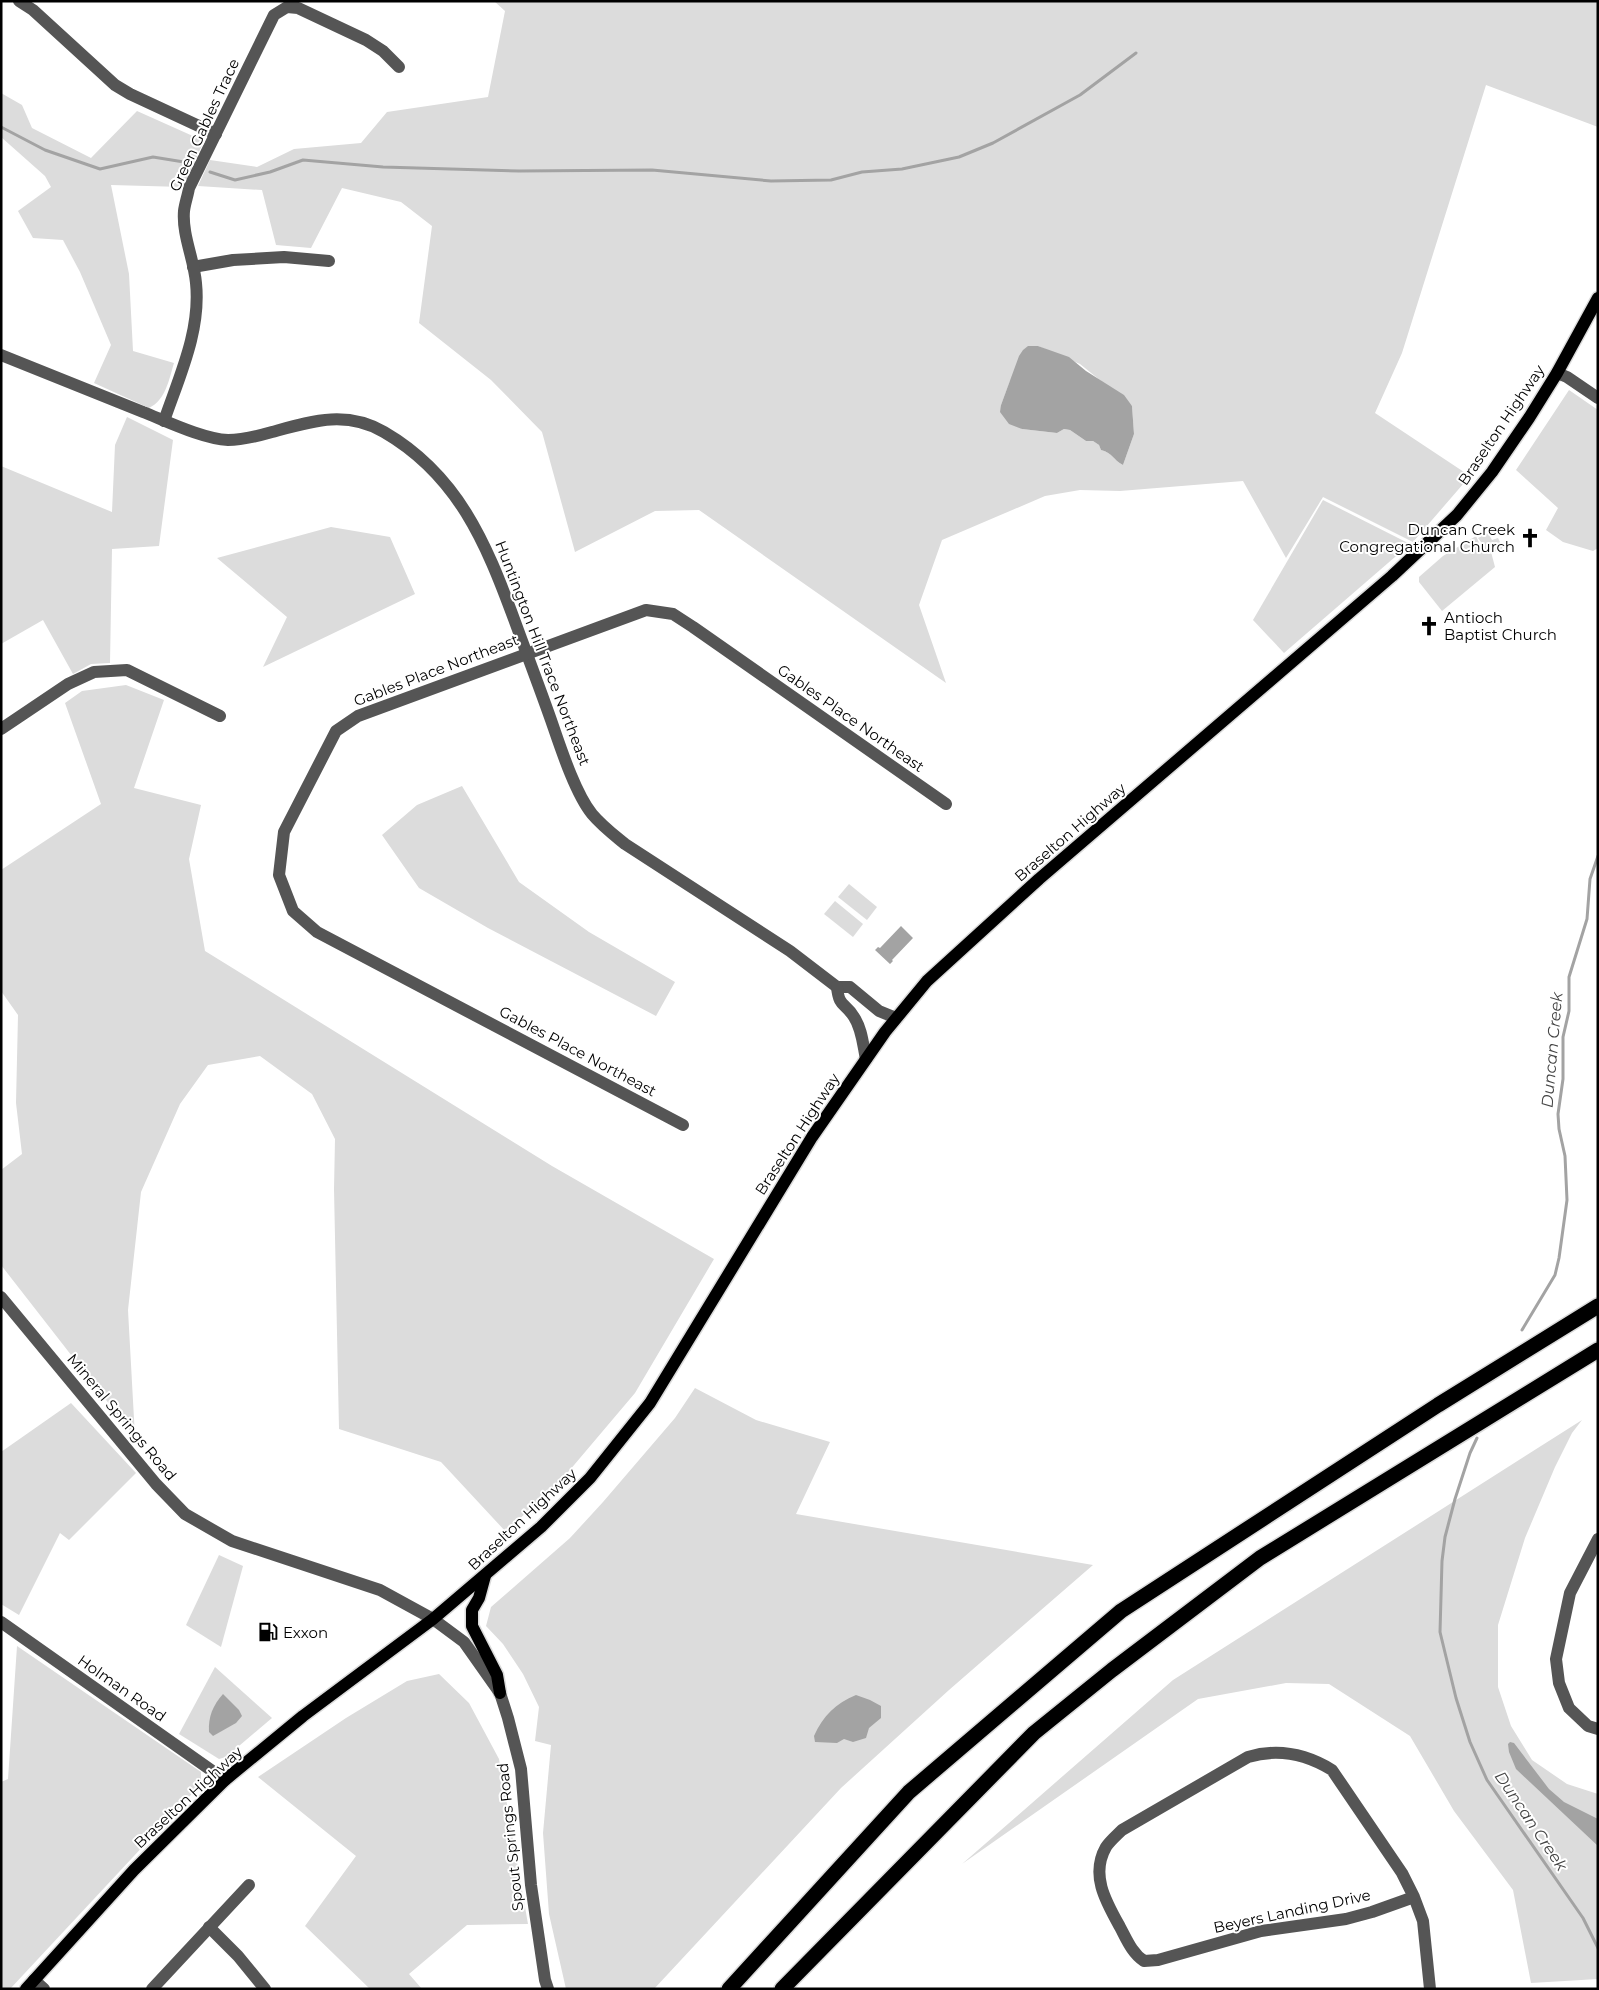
<svg xmlns="http://www.w3.org/2000/svg" width="1599" height="1990" font-family="Montserrat,sans-serif">
  <style>
    .green { fill: #dcdcdc; fill-rule: evenodd }
    .water { fill: #a3a3a3 }
    .lines { fill: none; stroke-linecap: round; stroke-linejoin: round }
    .stream { stroke: #a3a3a3; stroke-width: 3 }
    .major-casing { stroke: #dbdbdb; stroke-width: 15 }
    .highway-casing { stroke: #dbdbdb; stroke-width: 18 }
    .minor { stroke: #555; stroke-width: 12 }
    .major { stroke: #000; stroke-width: 12 }
    .highway { stroke: #000; stroke-width: 15 }
    .labels { text-anchor: middle; dominant-baseline: central; stroke-width: 4; stroke-linejoin: round; paint-order: stroke }
    .street-label { font-size: 15px; fill: #000; stroke: #fff }
    .poi-label { font-size: 15px; fill: #000; stroke: #fff; text-anchor: start }
    .water-label { font-size: 16px; font-style: italic; fill: #444; stroke: #fff }
  </style>
  <rect width="100%" height="100%" fill="#fff"/>
  <g class="green">
    <path d="M 494,1 L 1598,1 L 1598,127 L 1486,85 L 1402,353 L 1375,413 L 1470,476 L 1413,542 L 1323,497 L 1286,558 L 1243,481 L 1120,491 L 1080,490 L 1045,496 L 942,540 L 919,605 L 946,683 L 699,510 L 655,511 L 575,552 L 542,432 L 491,380 L 419,323 L 432,226 L 401,202 L 342,188 L 311,248 L 276,245 L 262,190 L 198,186 L 210,160 L 257,167 L 294,149 L 361,143 L 387,112 L 488,97 L 505,11 ZM 1038,346 L 1080,364 L 1132,406 L 1134,434 L 1123,465 C 1113,460 1113,453 1101,450 L 1099,445 L 1093,441 L 1086,441 L 1070,430 L 1064,429 L 1057,433 L 1022,429 L 1001,405 L 1010,381 Z"/>
    <path d="M 1,93 L 22,105 L 32,128 L 91,158 L 137,111 L 204,141 L 183,187 L 111,185 L 129,274 L 133,351 L 174,363 C 169,379 166,400 149,408 L 94,383 L 111,345 L 80,272 L 63,240 L 33,238 L 18,211 L 51,187 L 45,176 L 1,137 Z"/>
    <path d="M 1569,390 L 1598,410 L 1598,548 L 1593,551 L 1563,542 L 1546,530 L 1558,508 L 1516,470 Z"/>
    <path d="M 127,417 L 173,440 L 159,546 L 112,549 L 110,663 L 91,664 L 73,674 L 43,620 L 1,644 L 1,466 L 112,512 L 115,445 Z"/>
    <path d="M 1323,500 L 1410,544 L 1284,653 L 1253,620 Z"/>
    <path d="M 331,527 L 390,537 L 415,594 L 263,667 L 287,617 L 217,558 Z"/>
    <path d="M 1488,533 L 1492,540 L 1498,538 L 1503,548 L 1494,552 L 1490,548 L 1495,567 L 1442,611 L 1419,582 L 1419,577 L 1443,556 L 1476,536 L 1481,547 L 1484,546 L 1487,550 L 1478,538 Z"/>
    <path d="M 126,685 L 164,700 L 134,788 L 201,805 L 189,859 L 205,951 L 552,1166 L 714,1259 L 635,1393 L 569,1471 L 506,1532 L 441,1462 L 339,1429 L 334,1189 L 335,1139 L 312,1094 L 260,1056 L 208,1065 L 180,1104 L 141,1192 L 128,1310 L 135,1437 L 1,1265 L 1,1170 L 22,1154 L 16,1103 L 18,1015 L 1,991 L 1,870 L 101,804 L 65,703 L 82,691 Z"/>
    <path d="M 462,786 L 519,882 L 589,932 L 675,982 L 656,1016 L 488,928 L 419,888 L 382,835 L 417,805 Z"/>
    <path d="M 849,884 L 877,907 L 867,920 L 838,897 Z"/>
    <path d="M 835,901 L 863,924 L 853,937 L 824,914 Z"/>
    <path d="M 695,1388 L 756,1420 L 830,1442 L 796,1514 L 1093,1565 L 949,1690 L 841,1788 L 654,1989 L 566,1989 L 549,1914 L 543,1833 L 551,1745 L 535,1741 L 539,1707 L 523,1674 L 503,1644 L 486,1626 L 491,1607 L 570,1538 L 603,1502 L 675,1418 Z"/>
    <path d="M 71,1403 L 136,1473 L 69,1540 L 60,1533 L 19,1615 L 1,1604 L 1,1452 Z"/>
    <path d="M 1582,1420 L 1572,1433 L 1555,1467 L 1525,1538 L 1498,1625 L 1498,1687 L 1511,1726 L 1532,1760 L 1567,1784 L 1598,1794 L 1598,1979 L 1531,1983 L 1513,1890 L 1454,1811 L 1410,1736 L 1329,1684 L 1286,1683 L 1198,1699 L 962,1864 L 1173,1680 Z"/>
    <path d="M 219,1555 L 243,1566 L 221,1647 L 186,1625 Z"/>
    <path d="M 17,1646 L 201,1772 L 201,1784 L 10,1989 L 1,1989 L 1,1782 L 8,1779 Z"/>
    <path d="M 215,1667 L 272,1718 L 226,1757 L 219,1759 L 179,1734 Z"/>
    <path d="M 439,1674 L 469,1703 L 499,1759 L 528,1924 L 467,1925 L 409,1974 L 422,1989 L 370,1989 L 305,1926 L 356,1856 L 258,1777 L 346,1718 L 407,1681 Z"/>
  </g>
  <g class="water">
    <path d="M 1028,346 L 1038,346 L 1069,357 L 1086,371 L 1124,395 L 1132,406 L 1134,434 L 1123,465 C 1113,460 1113,453 1101,450 L 1099,445 L 1093,441 L 1086,441 L 1070,430 L 1064,429 L 1057,433 L 1022,429 L 1009,424 L 1000,412 L 1001,405 L 1019,356 L 1023,350 Z"/>
    <path d="M 901,926 L 913,938 L 892,960 L 893,961 L 890,964 L 875,950 L 878,947 L 880,948 Z"/>
    <path d="M 223,1694 L 239,1710 L 242,1716 L 236,1723 L 213,1736 L 209,1732 C 208,1717 213,1705 223,1694 Z"/>
    <path d="M 856,1695 L 870,1700 L 881,1706 L 881,1718 L 869,1728 L 866,1738 L 853,1742 L 844,1739 L 837,1743 L 815,1742 L 814,1736 C 823,1716 836,1703 856,1695 Z"/>
    <path d="M 1510,1742 L 1514,1743 L 1549,1789 L 1564,1802 L 1598,1819 L 1598,1846 L 1516,1769 L 1509,1752 L 1508,1744 Z"/>
  </g>
  <g class="lines">
    <g class="stream">
      <path d="M 1,127 L 45,150 L 100,169 L 153,157 L 184,162"/>
      <path d="M 210,172 L 235,180 L 270,172 L 303,160 L 383,167 L 519,171 L 652,170 L 771,181 L 831,180 L 862,172 L 902,169 L 959,157 L 993,143 L 1080,95 L 1136,53"/>
      <path d="M 1522,1330 L 1555,1275 L 1559,1258 L 1567,1200 L 1565,1156 L 1559,1129 L 1558,1114 L 1563,1079 L 1563,1037 L 1569,1011 L 1569,977 L 1587,919 L 1590,879 L 1598,856"/>
      <path d="M 1477,1438 L 1470,1453 L 1455,1499 L 1445,1537 L 1442,1561 L 1440,1632 L 1456,1698 L 1470,1742 L 1487,1780 L 1583,1918 L 1598,1948"/>
    </g>
    <defs>
      <g id="major">
        <path d="M 485,1576 L 479,1598 L 472,1610 L 472,1626 L 497,1675 L 500,1693"/>
        <path d="M 26,1989 L 134,1870 L 225,1780 L 303,1716 L 433,1619 L 541,1527 L 590,1478 L 650,1403 L 812,1137 L 885,1032 L 927,981 L 1039,879 L 1392,576 L 1457,515 L 1492,472 L 1529,418 L 1557,373 L 1598,298"/>
      </g>
      <g id="highway">
        <path d="M 729,1989 L 909,1792 L 1121,1611 L 1438,1405 L 1598,1306"/>
        <path d="M 782,1989 L 1034,1733 L 1112,1670 L 1260,1558 L 1598,1350"/>
      </g>
    </defs>
    <use href="#major" class="major-casing"/>
    <use href="#highway" class="highway-casing"/>
    <g class="minor">
      <path d="M 19,1 L 33,10 L 115,85 L 130,94 L 216,134"/>
      <path d="M 193,267 L 233,260 L 284,257 L 329,261"/>
      <path d="M 1,355 C 49,374 96,393 143,412 C 166,421 203,439 228,440 C 242,440 258,436 272,432 C 312,421 346,410 384,432 C 458,475 486,543 514,619 C 526,652 539,686 551,720 C 560,746 575,793 592,814 C 602,826 614,835 625,844 L 790,951 L 837,987 L 850,987 L 879,1011 L 896,1018"/>
      <path d="M 1557,373 L 1567,377 L 1598,398"/>
      <path d="M 164,421 C 179,377 201,331 196,283 C 194,259 182,235 184,211 C 185,203 188,195 189,188 L 274,15 L 287,7 L 298,8 L 366,40 L 383,51 L 399,67"/>
      <path d="M 1,729 L 68,684 L 94,672 L 127,670 L 220,716"/>
      <path d="M 837,987 C 839,1008 845,1002 854,1017 C 862,1029 863,1045 866,1059"/>
      <path d="M 683,1125 L 317,932 L 293,911 L 279,875 L 284,832 L 336,731 L 358,716 L 646,610 L 673,614 L 693,627 L 946,804"/>
      <path d="M 1,1297 L 156,1484 L 185,1514 L 232,1541 L 380,1590 L 433,1619 L 464,1642 L 500,1693 L 508,1718 L 521,1769 L 531,1885 L 545,1980 L 548,1989"/>
      <path d="M 1598,1539 L 1570,1593 L 1556,1659 L 1559,1683 L 1569,1708 L 1588,1726 L 1598,1729"/>
      <path d="M 1,1622 L 225,1780"/>
      <path d="M 1414,1897 L 1372,1912 L 1346,1919 L 1261,1931 L 1158,1960 L 1144,1961 C 1132,1953 1127,1940 1120,1927 C 1106,1902 1090,1875 1106,1847 C 1110,1841 1117,1835 1122,1830 L 1248,1757 C 1278,1748 1306,1754 1332,1770 L 1402,1873 L 1414,1897 L 1423,1921 L 1430,1989"/>
      <path d="M 209,1927 L 238,1956 L 265,1989"/>
      <path d="M 34,1980 L 44,1989"/>
      <path d="M 152,1989 L 249,1885"/>
    </g>
    <use href="#major" class="major"/>
    <use href="#highway" class="highway"/>
  </g>
  <defs>
    <symbol id="church-bare" viewBox="-9 -9 18 18"><path d="M-1.2-6h2.4v3.5h3.3v2.4h-3.3V6h-2.4V-.1h-3.3v-2.4h3.3Z" fill="#000" stroke="#fff" stroke-width="2.5" paint-order="stroke"/></symbol>
    <symbol id="fuel-bare" viewBox="-9 -9 18 18"><path d="M-5.5-6h7V0h2V4h1.3V-2.5L3-4.5l.8-.8L6-3V5H2.5V1h-1V6h-7ZM-4.2-4.7v3.2H.2V-4.7Z" fill="#000" stroke="#fff" stroke-width="2.5" paint-order="stroke"/></symbol>
  </defs>
  <g fill-rule="evenodd">
    <use href="#church-bare" x="1516" y="524" width="28" height="28"/>
    <use href="#church-bare" x="1415" y="612" width="28" height="28"/>
    <use href="#fuel-bare" x="254" y="1618" width="28" height="28"/>
  </g>
  <g class="labels">
    <g class="street-label">
      <text transform="translate(204 125) rotate(-65)">Green Gables Trace</text>
      <text transform="translate(1501 425) rotate(-56)">Braselton Highway</text>
      <text transform="translate(543 653) rotate(69)">Huntington Hill Trace Northeast</text>
      <text transform="translate(436 670) rotate(-21)">Gables Place Northeast</text>
      <text transform="translate(851 718) rotate(35)">Gables Place Northeast</text>
      <text transform="translate(1070 832) rotate(-41)">Braselton Highway</text>
      <text transform="translate(578 1051) rotate(28)">Gables Place Northeast</text>
      <text transform="translate(797 1134) rotate(-57)">Braselton Highway</text>
      <text transform="translate(122 1417) rotate(50)">Mineral Springs Road</text>
      <text transform="translate(522 1519) rotate(-43)">Braselton Highway</text>
      <text transform="translate(122 1688) rotate(35)">Holman Road</text>
      <text transform="translate(188 1797) rotate(-43)">Braselton Highway</text>
      <text transform="translate(510 1837) rotate(-96)">Spout Springs Road</text>
      <text transform="translate(1292 1911) rotate(-12)">Beyers Landing Drive</text>
    </g>
    <g class="poi-label">
      <text x="1515" y="529" text-anchor="end">Duncan Creek<tspan x="1515" dy="17">Congregational Church</tspan></text>
      <text x="1444" y="617">Antioch<tspan x="1444" dy="17">Baptist Church</tspan></text>
      <text x="283" y="1632">Exxon</text>
    </g>
    <g class="water-label">
      <text transform="translate(1552 1050) rotate(-85)">Duncan Creek</text>
      <text transform="translate(1531 1821) rotate(56)">Duncan Creek</text>
    </g>
  </g>
  <rect width="1599" height="1990" fill="none" stroke="#000000" stroke-width="5"/>
</svg>
